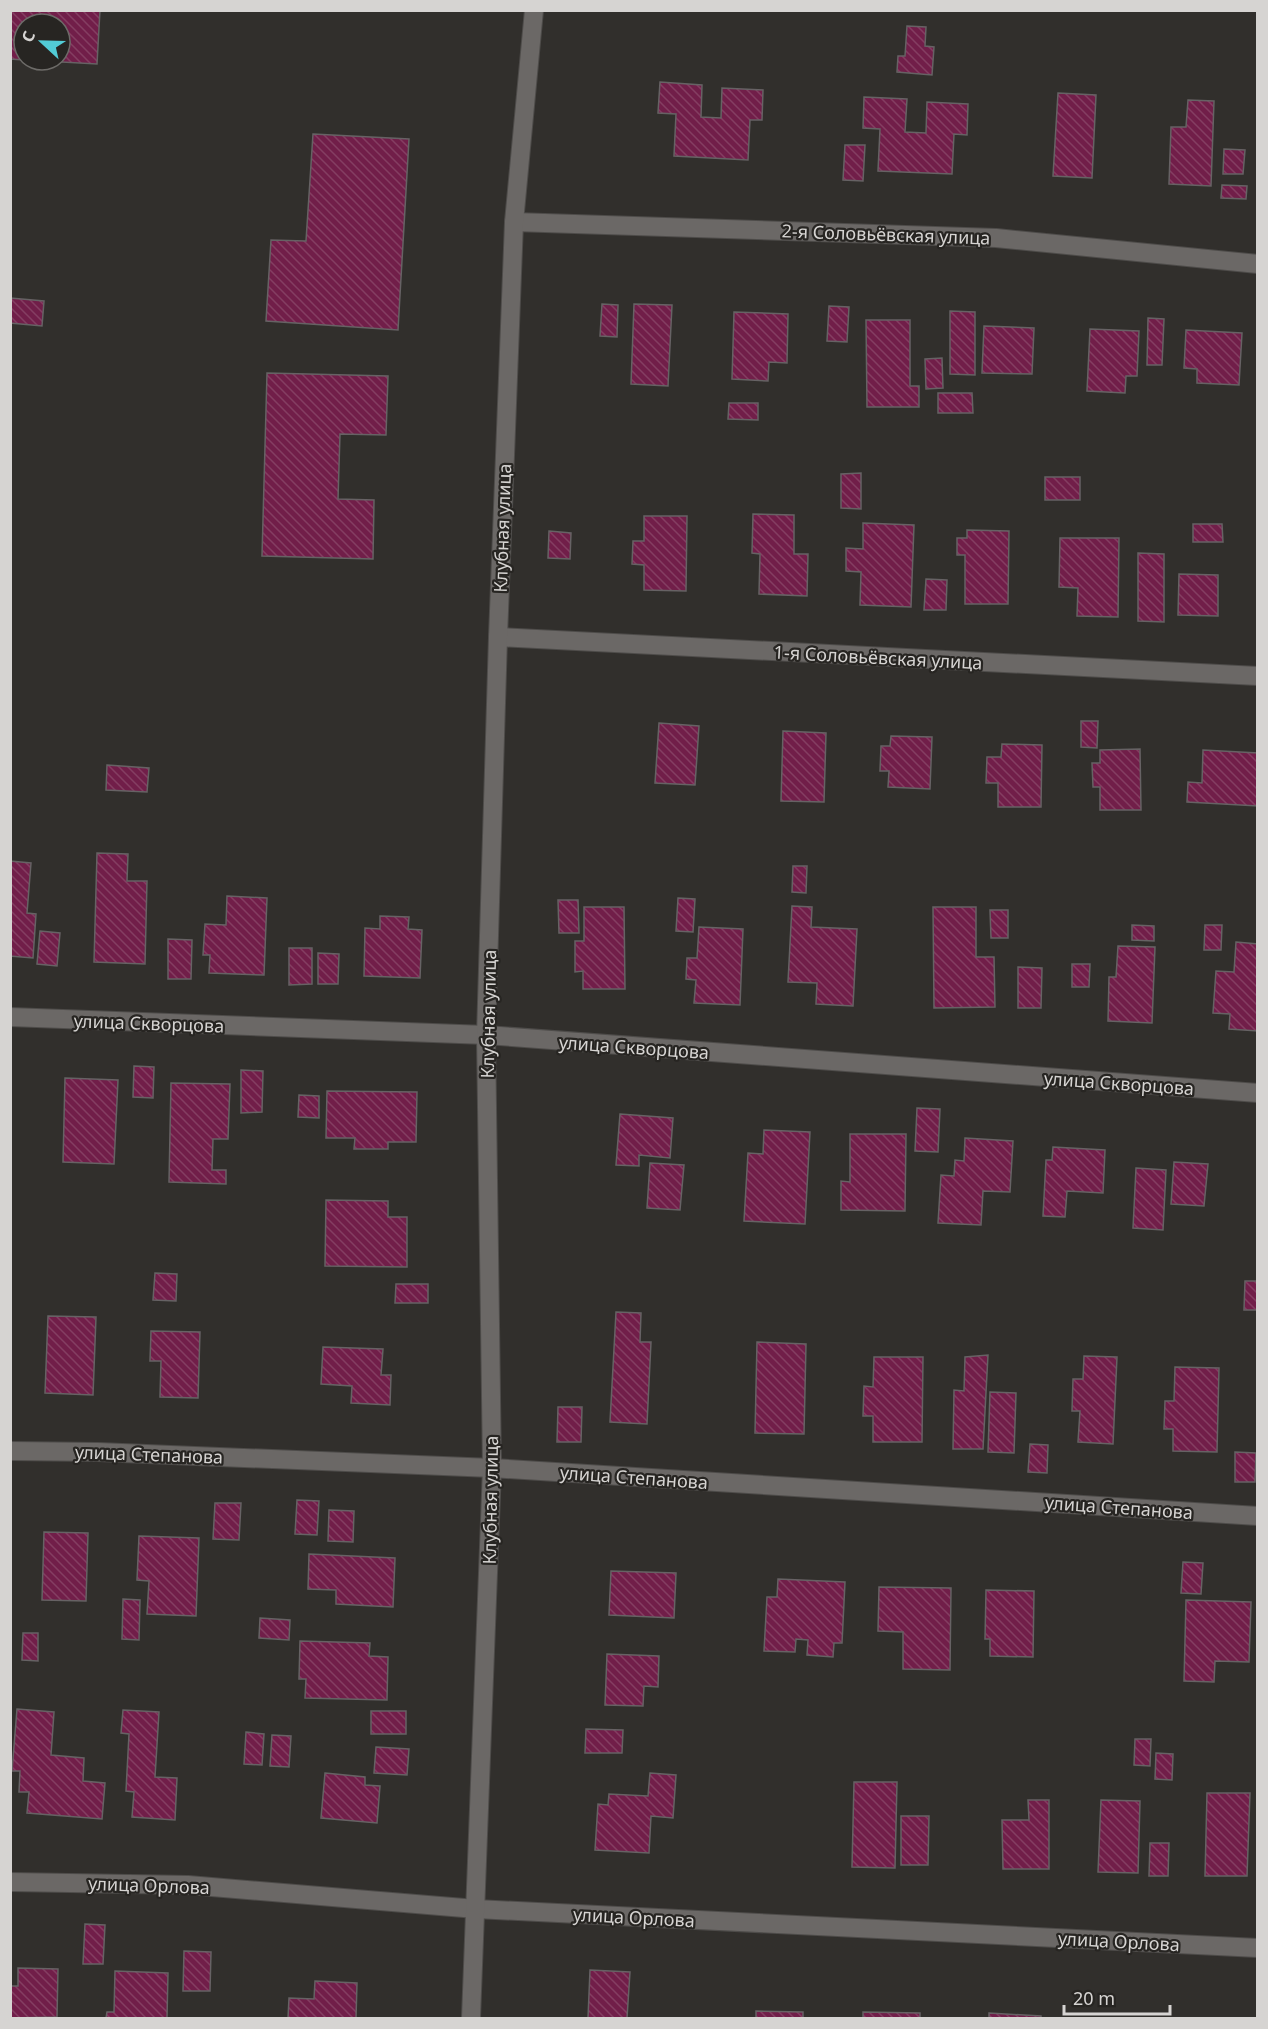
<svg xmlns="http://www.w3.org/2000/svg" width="1268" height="2029" font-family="'Noto Sans',sans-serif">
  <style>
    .building { fill: url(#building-back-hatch); stroke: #666264; stroke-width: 1.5 }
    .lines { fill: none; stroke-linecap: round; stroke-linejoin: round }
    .minor-casing { stroke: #4e4c4a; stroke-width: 20 }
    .minor { stroke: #6b6866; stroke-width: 18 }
    .labels { text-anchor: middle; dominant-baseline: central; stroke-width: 4.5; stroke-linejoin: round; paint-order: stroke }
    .street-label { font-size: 18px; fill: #d6d4d2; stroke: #272522 }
  </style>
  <defs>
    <pattern id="building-back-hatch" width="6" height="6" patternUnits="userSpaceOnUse" patternTransform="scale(1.5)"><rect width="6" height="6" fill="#711e49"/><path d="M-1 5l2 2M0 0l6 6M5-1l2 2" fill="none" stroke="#843e62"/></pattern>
  </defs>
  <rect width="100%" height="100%" fill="#312f2c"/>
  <g class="building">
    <path d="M 10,10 L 100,10 L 97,64 L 26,60 L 60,60 L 60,24 L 24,24 L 24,60 L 10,59 Z"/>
    <path d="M 907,26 L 926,27 L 925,46 L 934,47 L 932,75 L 897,72 L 898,56 L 905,56 Z"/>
    <path d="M 660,82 L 702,85 L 701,117 L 721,118 L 722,88 L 763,90 L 762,120 L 750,120 L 748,160 L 674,156 L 676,114 L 658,113 Z"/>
    <path d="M 1058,93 L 1096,95 L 1092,178 L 1053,176 Z"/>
    <path d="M 864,97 L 907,99 L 905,132 L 926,133 L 927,102 L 968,104 L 967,135 L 954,134 L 952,174 L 878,171 L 880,129 L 863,128 Z"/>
    <path d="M 1188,100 L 1214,101 L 1211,186 L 1169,184 L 1171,127 L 1186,127 Z"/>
    <path d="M 313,134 L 409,139 L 398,330 L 266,321 L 271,240 L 306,241 Z"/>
    <path d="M 845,145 L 865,145 L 863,181 L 843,180 Z"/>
    <path d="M 1224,149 L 1245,150 L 1243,174 L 1223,174 Z"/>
    <path d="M 1222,185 L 1247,186 L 1246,199 L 1221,198 Z"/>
    <path d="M 10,298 L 44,301 L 42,326 L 10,323 Z"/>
    <path d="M 602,304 L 618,305 L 617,337 L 600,336 Z"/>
    <path d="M 634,304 L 672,305 L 668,386 L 631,384 Z"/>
    <path d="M 829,306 L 849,307 L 847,342 L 827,341 Z"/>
    <path d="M 950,311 L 975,312 L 975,375 L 950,374 Z"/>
    <path d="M 734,312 L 788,314 L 787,363 L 769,362 L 768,381 L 732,379 Z"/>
    <path d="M 1148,318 L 1164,319 L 1162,365 L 1147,365 Z"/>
    <path d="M 866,320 L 910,320 L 910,386 L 919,386 L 919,407 L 867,407 Z"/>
    <path d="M 984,326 L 1034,328 L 1032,374 L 982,373 Z"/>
    <path d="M 1090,329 L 1139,331 L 1137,376 L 1126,376 L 1125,393 L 1087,391 Z"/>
    <path d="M 1186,330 L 1242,333 L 1239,385 L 1197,383 L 1197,369 L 1184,368 Z"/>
    <path d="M 942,358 L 943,388 L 926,389 L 925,359 Z"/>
    <path d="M 267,373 L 388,376 L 386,435 L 340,434 L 338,499 L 374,500 L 373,559 L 262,556 Z"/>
    <path d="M 938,393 L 972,393 L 973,413 L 938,413 Z"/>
    <path d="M 729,403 L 758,403 L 758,420 L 728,419 Z"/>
    <path d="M 861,473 L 861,509 L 841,508 L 841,474 Z"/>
    <rect x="1045" y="477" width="35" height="23"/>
    <path d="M 753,514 L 794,515 L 794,554 L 808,554 L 807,596 L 759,594 L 760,554 L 752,553 Z"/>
    <path d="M 644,516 L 687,516 L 686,591 L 644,590 L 644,565 L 632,564 L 633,541 L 644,541 Z"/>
    <path d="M 863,523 L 914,525 L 911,607 L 860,605 L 861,572 L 846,571 L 846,548 L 863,549 Z"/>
    <path d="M 1193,524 L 1222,524 L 1223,542 L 1193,542 Z"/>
    <path d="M 967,530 L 1009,531 L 1008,604 L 965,604 L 965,555 L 957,555 L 957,538 L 967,538 Z"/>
    <path d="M 549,531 L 571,533 L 570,559 L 548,558 Z"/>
    <path d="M 1060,538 L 1119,538 L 1118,617 L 1077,616 L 1078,588 L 1059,587 Z"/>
    <path d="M 1138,553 L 1164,554 L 1164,622 L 1138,621 Z"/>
    <path d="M 1179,574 L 1218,575 L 1218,616 L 1178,615 Z"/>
    <path d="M 926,579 L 947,580 L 946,610 L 924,610 Z"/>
    <path d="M 1081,721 L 1098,721 L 1097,748 L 1081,747 Z"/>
    <path d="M 659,723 L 699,726 L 695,785 L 655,783 Z"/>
    <path d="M 783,731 L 826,733 L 824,802 L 781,801 Z"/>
    <path d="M 891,736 L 932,737 L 930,789 L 888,787 L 889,771 L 880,771 L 881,746 L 890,746 Z"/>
    <path d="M 1002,744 L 1042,745 L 1041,807 L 998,807 L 998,783 L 986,783 L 987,757 L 1001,757 Z"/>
    <path d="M 1140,749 L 1141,810 L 1100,810 L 1100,787 L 1093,787 L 1092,763 L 1100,763 L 1100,750 Z"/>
    <path d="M 1203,750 L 1258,753 L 1258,806 L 1187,802 L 1188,782 L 1202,783 Z"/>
    <path d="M 107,765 L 149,768 L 147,792 L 106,790 Z"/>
    <path d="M 97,853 L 128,854 L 127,881 L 147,881 L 145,964 L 94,962 Z"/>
    <path d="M 10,861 L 31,863 L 27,913 L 36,914 L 33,958 L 10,956 Z"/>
    <path d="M 793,866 L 807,866 L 806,893 L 792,892 Z"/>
    <path d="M 227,896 L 267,898 L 264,975 L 209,973 L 210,955 L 203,955 L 205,924 L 226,925 Z"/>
    <path d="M 678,898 L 695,899 L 693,932 L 676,931 Z"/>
    <path d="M 558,900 L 578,900 L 579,933 L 559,933 Z"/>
    <path d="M 792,906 L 812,907 L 811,927 L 857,929 L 853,1006 L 816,1004 L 817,983 L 788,982 Z"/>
    <path d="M 584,907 L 624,907 L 625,989 L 583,989 L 583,971 L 575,972 L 575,941 L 584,941 Z"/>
    <path d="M 933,907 L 976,907 L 976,957 L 994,957 L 995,1007 L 934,1008 Z"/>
    <path d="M 990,910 L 1008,910 L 1008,938 L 991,938 Z"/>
    <path d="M 380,916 L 409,917 L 408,929 L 422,930 L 420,978 L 364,976 L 365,928 L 380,929 Z"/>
    <path d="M 1132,925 L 1154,926 L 1154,941 L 1132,940 Z"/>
    <path d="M 1205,925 L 1222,925 L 1221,950 L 1204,950 Z"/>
    <path d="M 699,927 L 743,929 L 740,1005 L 694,1003 L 696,980 L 686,979 L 687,958 L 697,958 Z"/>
    <path d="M 40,931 L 60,933 L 57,966 L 37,964 Z"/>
    <path d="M 168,939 L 192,940 L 191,979 L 168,979 Z"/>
    <path d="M 1236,942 L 1258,944 L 1258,1031 L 1229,1029 L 1230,1014 L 1213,1013 L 1216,971 L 1234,972 Z"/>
    <path d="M 1118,946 L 1155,947 L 1152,1023 L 1108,1021 L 1109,977 L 1116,977 Z"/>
    <path d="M 289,948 L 312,948 L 312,984 L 289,985 Z"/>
    <path d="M 318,953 L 339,954 L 338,984 L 318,984 Z"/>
    <path d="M 1072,964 L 1090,964 L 1089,987 L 1072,987 Z"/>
    <path d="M 1018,967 L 1042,968 L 1041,1008 L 1018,1008 Z"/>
    <path d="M 134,1066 L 154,1067 L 153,1098 L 133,1097 Z"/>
    <path d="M 241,1070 L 263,1071 L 262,1112 L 241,1113 Z"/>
    <path d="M 65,1078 L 118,1080 L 114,1164 L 63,1162 Z"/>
    <path d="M 171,1083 L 230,1084 L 228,1139 L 213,1139 L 212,1170 L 226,1170 L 226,1184 L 169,1182 Z"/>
    <path d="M 327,1091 L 417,1092 L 416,1142 L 388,1142 L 388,1149 L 354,1149 L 355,1138 L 326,1138 Z"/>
    <path d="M 299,1095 L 319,1096 L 319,1118 L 298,1117 Z"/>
    <path d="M 917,1108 L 940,1109 L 938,1152 L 915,1151 Z"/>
    <path d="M 620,1114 L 673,1118 L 670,1158 L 639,1155 L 639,1166 L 616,1165 Z"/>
    <path d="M 764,1130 L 810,1132 L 805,1224 L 744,1221 L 748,1153 L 763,1154 Z"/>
    <path d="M 850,1134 L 906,1134 L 905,1211 L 841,1210 L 841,1181 L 850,1182 Z"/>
    <path d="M 965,1138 L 1013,1141 L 1010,1192 L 983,1191 L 981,1225 L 938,1223 L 941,1175 L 954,1176 L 955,1160 L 964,1161 Z"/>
    <path d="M 1053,1147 L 1105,1150 L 1103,1193 L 1067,1191 L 1065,1217 L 1043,1216 L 1046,1160 L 1052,1160 Z"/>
    <path d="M 1174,1162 L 1208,1164 L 1204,1206 L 1171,1204 Z"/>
    <path d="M 650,1163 L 684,1165 L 680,1210 L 647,1208 Z"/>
    <path d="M 1136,1168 L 1166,1170 L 1163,1230 L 1133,1228 Z"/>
    <path d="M 326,1200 L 388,1201 L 388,1217 L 407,1217 L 407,1267 L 325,1266 Z"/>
    <path d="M 155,1273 L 177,1274 L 176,1301 L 153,1300 Z"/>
    <path d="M 1245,1281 L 1258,1281 L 1258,1310 L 1244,1310 Z"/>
    <path d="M 396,1284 L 428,1284 L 428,1303 L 395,1303 Z"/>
    <path d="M 616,1312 L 641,1313 L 640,1342 L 651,1342 L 647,1424 L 610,1422 Z"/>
    <path d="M 48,1316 L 96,1317 L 93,1395 L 45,1393 Z"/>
    <path d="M 151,1331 L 200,1332 L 198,1398 L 160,1397 L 161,1361 L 150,1361 Z"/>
    <path d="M 757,1342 L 806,1344 L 804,1434 L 755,1433 Z"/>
    <path d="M 323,1347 L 383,1349 L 381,1375 L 391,1375 L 390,1405 L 351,1403 L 352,1386 L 321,1384 Z"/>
    <path d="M 988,1355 L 983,1449 L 953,1449 L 954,1390 L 964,1391 L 965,1357 Z"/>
    <path d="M 1084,1356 L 1117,1357 L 1113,1444 L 1078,1442 L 1080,1411 L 1072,1411 L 1073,1379 L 1083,1379 Z"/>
    <path d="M 874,1357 L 923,1357 L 922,1442 L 873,1442 L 873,1416 L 863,1416 L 864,1386 L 873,1387 Z"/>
    <path d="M 1175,1367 L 1219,1368 L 1217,1452 L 1173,1451 L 1173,1429 L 1164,1429 L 1165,1401 L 1174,1401 Z"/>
    <path d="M 990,1392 L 1016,1393 L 1014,1453 L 988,1452 Z"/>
    <path d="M 558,1407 L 582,1407 L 581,1442 L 557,1442 Z"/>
    <path d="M 1030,1444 L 1048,1445 L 1047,1473 L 1028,1472 Z"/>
    <path d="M 1235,1452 L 1256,1453 L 1255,1482 L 1235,1482 Z"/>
    <path d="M 297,1500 L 319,1501 L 317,1535 L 295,1534 Z"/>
    <path d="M 215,1503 L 241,1503 L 239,1540 L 213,1539 Z"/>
    <path d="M 329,1510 L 354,1511 L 353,1542 L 328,1541 Z"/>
    <path d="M 44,1532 L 88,1533 L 86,1601 L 42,1600 Z"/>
    <path d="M 139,1536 L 199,1538 L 196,1616 L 147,1614 L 149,1581 L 137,1580 Z"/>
    <path d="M 309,1554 L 395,1558 L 393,1607 L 336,1604 L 336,1590 L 308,1589 Z"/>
    <path d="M 1183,1562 L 1203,1563 L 1201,1594 L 1181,1593 Z"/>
    <path d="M 611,1571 L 676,1573 L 674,1618 L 609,1615 Z"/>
    <path d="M 778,1579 L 845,1582 L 842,1643 L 834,1643 L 833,1657 L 807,1655 L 808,1640 L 796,1639 L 795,1652 L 764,1651 L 767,1597 L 777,1597 Z"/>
    <path d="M 879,1587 L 951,1588 L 950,1670 L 903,1669 L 903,1632 L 878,1631 Z"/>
    <path d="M 986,1590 L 1034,1591 L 1033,1657 L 990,1656 L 990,1639 L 985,1639 Z"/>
    <path d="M 123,1599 L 140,1600 L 139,1640 L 122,1639 Z"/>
    <path d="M 1186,1600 L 1251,1602 L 1249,1662 L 1215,1661 L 1214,1682 L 1184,1681 Z"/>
    <path d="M 260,1618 L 290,1620 L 289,1640 L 259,1638 Z"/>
    <path d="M 23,1633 L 38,1633 L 38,1661 L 22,1660 Z"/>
    <path d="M 300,1641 L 370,1643 L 369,1656 L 388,1657 L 387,1700 L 305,1698 L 306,1679 L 299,1679 Z"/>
    <path d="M 607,1654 L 659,1656 L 658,1687 L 644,1686 L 643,1706 L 605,1705 Z"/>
    <path d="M 17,1709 L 54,1712 L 51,1755 L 84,1758 L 83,1781 L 105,1783 L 102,1819 L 27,1813 L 29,1792 L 19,1792 L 20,1771 L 12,1771 Z"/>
    <path d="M 123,1710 L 159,1712 L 155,1777 L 177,1778 L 175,1820 L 132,1817 L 134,1792 L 126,1791 L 129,1734 L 121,1733 Z"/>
    <rect x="371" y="1711" width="35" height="23"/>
    <path d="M 586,1729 L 623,1730 L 622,1753 L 585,1753 Z"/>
    <path d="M 246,1732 L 264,1734 L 262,1765 L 244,1764 Z"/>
    <path d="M 272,1735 L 291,1736 L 289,1767 L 270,1766 Z"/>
    <path d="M 1135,1739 L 1151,1739 L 1150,1766 L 1134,1765 Z"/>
    <path d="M 376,1747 L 409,1749 L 407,1775 L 374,1773 Z"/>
    <path d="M 1156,1753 L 1173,1754 L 1172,1780 L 1155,1779 Z"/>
    <path d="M 325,1773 L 365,1777 L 365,1785 L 380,1786 L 377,1823 L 321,1818 Z"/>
    <path d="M 650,1773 L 676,1775 L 673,1818 L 651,1816 L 649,1853 L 595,1850 L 598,1804 L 608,1805 L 609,1794 L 648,1796 Z"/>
    <path d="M 854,1782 L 897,1782 L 895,1868 L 852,1867 Z"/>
    <path d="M 1207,1793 L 1250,1793 L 1247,1876 L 1205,1876 Z"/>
    <path d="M 1028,1800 L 1049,1800 L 1049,1869 L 1003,1869 L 1002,1820 L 1029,1820 Z"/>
    <path d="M 1101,1800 L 1140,1801 L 1138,1873 L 1098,1872 Z"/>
    <path d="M 901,1816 L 929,1816 L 928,1865 L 901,1865 Z"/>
    <path d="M 1150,1843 L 1169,1843 L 1168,1876 L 1149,1876 Z"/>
    <path d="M 85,1924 L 105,1925 L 103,1964 L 83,1964 Z"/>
    <path d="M 184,1951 L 211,1952 L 210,1991 L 183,1991 Z"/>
    <path d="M 18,1968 L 58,1969 L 57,2017 L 10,2018 L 10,1986 L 18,1986 Z"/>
    <path d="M 590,1970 L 630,1972 L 627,2018 L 588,2018 Z"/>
    <path d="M 115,1971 L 168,1973 L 167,2018 L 106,2018 L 107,2012 L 114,2012 Z"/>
    <path d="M 315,1981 L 357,1983 L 356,2018 L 288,2018 L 289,1998 L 314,1999 Z"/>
    <path d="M 756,2011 L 803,2012 L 803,2018 L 756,2018 Z"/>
    <path d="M 863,2012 L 920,2013 L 920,2018 L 863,2018 Z"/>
    <path d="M 989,2013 L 1041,2016 L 1041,2018 L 989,2018 Z"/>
  </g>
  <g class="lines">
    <defs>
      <g id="minor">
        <path d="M 514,222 L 996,238 L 1258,264"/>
        <path d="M 498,637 L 1258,676"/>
        <path d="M 10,1017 L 486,1035 L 1258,1093"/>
        <path d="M 10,1451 L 98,1452 L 492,1468 L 1258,1516"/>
        <path d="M 10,1882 L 188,1885 L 476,1909 L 1258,1948"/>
        <path d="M 471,2018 L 492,1468 L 486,1035 L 498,637 L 514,222 L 534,10"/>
      </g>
    </defs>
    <use href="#minor" class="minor-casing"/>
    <use href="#minor" class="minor"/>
  </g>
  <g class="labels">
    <g class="street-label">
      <text transform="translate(886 234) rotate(2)">2-я Соловьёвская улица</text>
      <text transform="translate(502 528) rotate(-88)">Клубная улица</text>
      <text transform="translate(878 657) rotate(3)">1-я Соловьёвская улица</text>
      <text transform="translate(488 1014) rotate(-89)">Клубная улица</text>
      <text transform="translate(149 1023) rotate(2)">улица Скворцова</text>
      <text transform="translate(634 1047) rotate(4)">улица Скворцова</text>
      <text transform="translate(1119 1083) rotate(4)">улица Скворцова</text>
      <text transform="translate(149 1454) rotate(2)">улица Степанова</text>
      <text transform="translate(634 1477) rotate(4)">улица Степанова</text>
      <text transform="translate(490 1500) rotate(-89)">Клубная улица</text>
      <text transform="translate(1119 1507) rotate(4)">улица Степанова</text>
      <text transform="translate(149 1885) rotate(2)">улица Орлова</text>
      <text transform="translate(634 1917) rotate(3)">улица Орлова</text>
      <text transform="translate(1119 1941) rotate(3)">улица Орлова</text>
    </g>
  </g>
  <rect width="1268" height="2029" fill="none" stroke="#d6d4d2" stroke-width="24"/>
  <g transform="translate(42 42) rotate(292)"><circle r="28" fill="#272522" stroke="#6d6b68" stroke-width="1.5"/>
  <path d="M0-4.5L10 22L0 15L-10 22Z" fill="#52ccd6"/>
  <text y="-9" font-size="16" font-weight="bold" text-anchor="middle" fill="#d6d4d2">С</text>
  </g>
  <path d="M1064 2005v9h106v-9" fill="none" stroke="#d6d4d2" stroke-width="3"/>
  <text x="1073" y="2005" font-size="18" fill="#d6d4d2" stroke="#272522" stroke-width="4.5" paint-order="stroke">20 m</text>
</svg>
